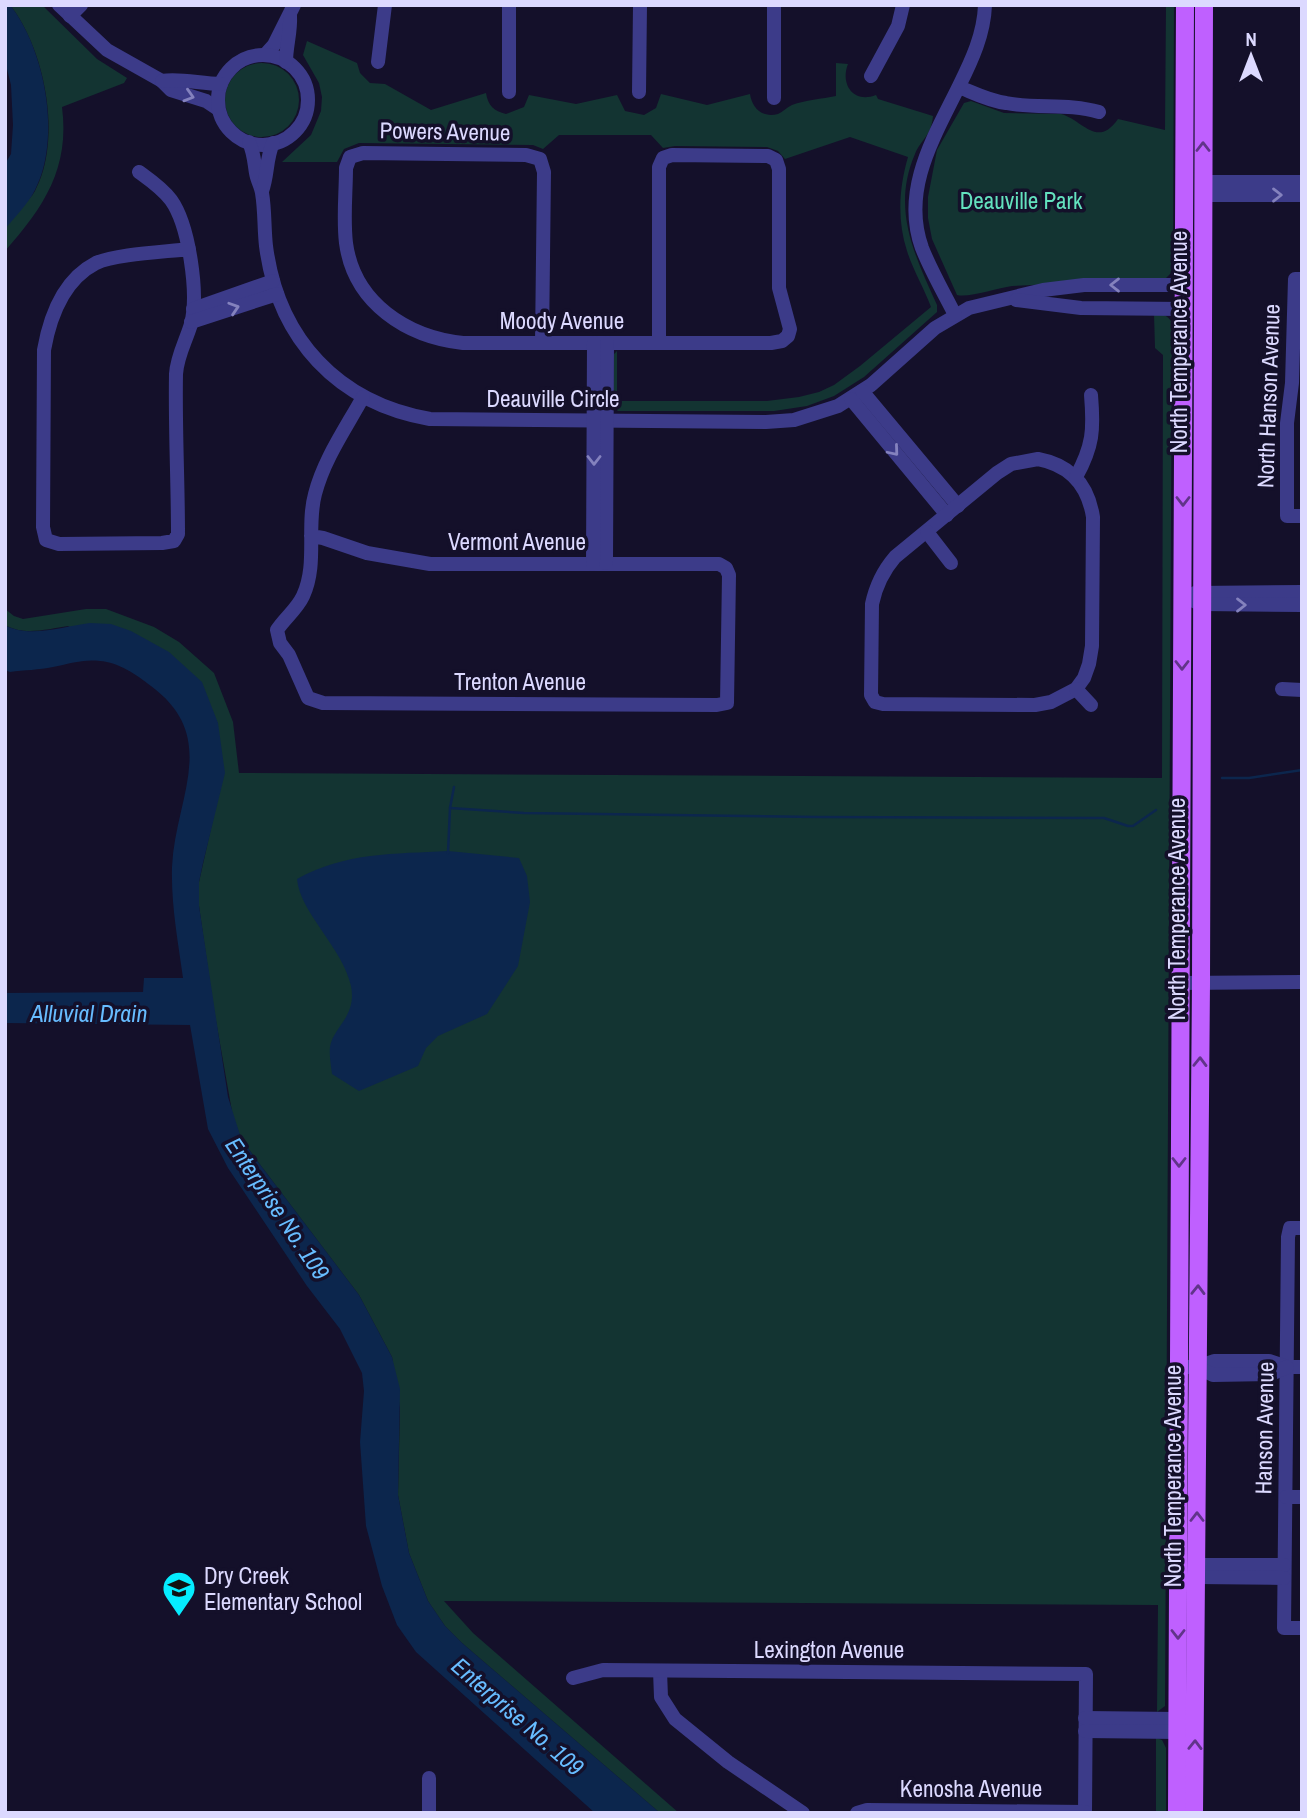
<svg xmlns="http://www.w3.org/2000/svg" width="1307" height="1818" font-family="'Archivo Narrow',sans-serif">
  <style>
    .green { fill: #133432 }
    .water { fill: #0c264d }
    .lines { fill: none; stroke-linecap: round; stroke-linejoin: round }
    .stream { stroke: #0c264d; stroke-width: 2.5 }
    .minor { stroke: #3c3b89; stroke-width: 14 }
    .major { stroke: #bf60ff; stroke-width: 18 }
    .oneway { stroke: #8482be }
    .oneway2 { stroke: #61348a }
    .labels { text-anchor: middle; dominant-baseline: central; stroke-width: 7; stroke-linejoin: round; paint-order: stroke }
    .street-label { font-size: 23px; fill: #dcd9ff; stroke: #14102a }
    .park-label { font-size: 23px; fill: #63e1be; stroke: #14102a }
    .poi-label { font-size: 23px; fill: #dcd9ff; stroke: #14102a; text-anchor: start }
    .water-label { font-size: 24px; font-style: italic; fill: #67bcff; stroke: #14102a }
  </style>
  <rect width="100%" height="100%" fill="#14102a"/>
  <g class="green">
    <path d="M 10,5 L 42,5 L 97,59 L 127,78 L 124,83 L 62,107 C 70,168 44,207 5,251 C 5,245 3,236 5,230 C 9,218 28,203 35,191 C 63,140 45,49 10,5 Z"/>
    <path d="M 1166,5 L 1174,5 L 1173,271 L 1165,279 L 1012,286 C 997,288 969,298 957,295 L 932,239 L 928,218 L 928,197 L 937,150 L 964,103 L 971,101 L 1004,113 L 1061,114 C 1083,120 1097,149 1118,119 L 1165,130 Z"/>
    <path d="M 307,41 L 357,63 L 360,73 L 370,83 L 385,84 L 431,110 L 486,93 C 488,106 494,111 506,114 L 524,107 L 529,95 L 576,104 L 617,95 L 625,111 L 644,115 L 656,108 L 661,94 L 707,105 L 750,94 C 752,108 762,118 778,114 C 783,112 787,107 792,105 C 805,100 822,99 836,96 L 836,63 L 848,64 C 840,84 853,104 876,95 L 878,99 L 933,116 C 931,137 921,139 915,154 C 891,209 915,256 937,305 L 937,312 L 864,377 L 834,396 L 807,406 L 774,411 L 618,411 L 613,406 L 614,354 L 617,351 L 617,401 L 767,401 L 799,397 L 819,392 L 834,385 L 860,366 L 931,307 C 924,288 913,270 907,251 C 897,220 899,188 908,157 L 850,137 L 785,159 L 778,151 L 767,147 L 675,146 L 663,148 L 651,135 L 559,135 L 543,149 L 533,145 L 359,143 L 344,149 L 337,162 L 282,162 L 311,135 L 321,111 L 322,97 L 319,83 L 303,55 Z"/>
    <circle cx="262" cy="100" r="37"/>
    <path d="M 1154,314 C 1163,314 1168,315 1172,323 L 1165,1706 L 1157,1712 L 1158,1605 L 444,1601 L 473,1633 L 679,1813 L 660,1813 L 462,1643 L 445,1626 L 428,1601 L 409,1553 L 398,1495 L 400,1408 L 392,1357 L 359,1295 L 255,1158 L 241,1138 L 233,1117 L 213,1004 L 199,906 L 199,882 L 213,819 L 218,723 L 68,626 C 48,629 24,636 5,625 L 5,609 L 14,616 L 23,619 L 86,609 L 106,609 L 154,627 L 179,642 L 214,673 L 233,722 L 239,773 L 1162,778 L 1163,355 L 1155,348 Z"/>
    <path d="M 1156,1738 L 1162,1740 L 1166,1748 L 1166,1813 L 1156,1813 Z"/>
  </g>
  <g class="water">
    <path d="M 5,5 L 10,5 C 45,49 62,139 35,190 C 28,204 15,217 5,229 L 5,164 L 11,154 L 13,125 L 11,85 L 5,61 Z"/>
    <path d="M 90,623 L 111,624 L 131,631 L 169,652 L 202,682 L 218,723 L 225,773 L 203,863 L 199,882 L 199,906 L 228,1097 L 241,1138 L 255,1158 L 359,1295 L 392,1357 L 400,1389 L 398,1495 L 409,1553 L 428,1601 L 445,1626 L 462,1643 L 660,1813 L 595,1813 L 416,1652 L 397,1625 L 382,1586 L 366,1526 L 360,1442 L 364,1391 L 362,1373 L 340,1329 L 307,1286 L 228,1168 L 208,1129 L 190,1025 L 5,1023 L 5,993 L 143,992 L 144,978 L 183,978 C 178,941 171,905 172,867 C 175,798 221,738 151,686 C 137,675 118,662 100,661 C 82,659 69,664 53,667 C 39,670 24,670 10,672 L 5,670 L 5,625 C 29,639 64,626 90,623 Z"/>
    <path d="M 448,851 L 519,858 L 527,876 L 530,902 L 518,966 L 487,1014 L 438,1036 L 426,1048 L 418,1066 L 359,1091 L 332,1074 C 331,1065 329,1055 330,1047 C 333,1027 357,1017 351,986 C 343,948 300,913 297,879 C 345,852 395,854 448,851 Z"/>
  </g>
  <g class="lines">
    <g class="stream">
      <path d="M 1222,778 L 1249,778 L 1302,770"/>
      <path d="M 450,808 L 524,813 L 818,817 L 1104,818 L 1128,826 L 1133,826 L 1156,810"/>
      <path d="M 448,853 L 450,808 L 454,787"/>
    </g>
    <g class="minor">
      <path d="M 59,5 L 107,50 L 162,81 L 171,90 L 206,101 L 218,109"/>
      <path d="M 509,5 L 509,92"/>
      <path d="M 70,16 L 81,5"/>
      <path d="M 265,55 L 274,45 L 294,5"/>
      <circle cx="263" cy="100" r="45"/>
      <path d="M 286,62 C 286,46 291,32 290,16"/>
      <path d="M 378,62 L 385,5"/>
      <path d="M 871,76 L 898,26 L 903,5"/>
      <path d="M 162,81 C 181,78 201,84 221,84"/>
      <path d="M 959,87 C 974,93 989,101 1006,103 C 1037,109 1068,103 1099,112"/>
      <path d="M 639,92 L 640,5"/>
      <path d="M 774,98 L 774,5"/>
      <path d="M 249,142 C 254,153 254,161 256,173 C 257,180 261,186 262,193 C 265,210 264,229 266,246 C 278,339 338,403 430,419 L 766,422 L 794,420 L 838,406 L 871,385 L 935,328 L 969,308 L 1043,290 L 1084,285 L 1183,285"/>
      <path d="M 139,172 C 150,180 162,188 171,200 C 189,225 199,294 191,324 C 186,341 177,356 176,374 C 175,428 178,481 178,534 L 174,541 L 162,543 L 59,544 L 46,540 L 43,527 L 44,350 C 50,316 63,280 96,263 C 116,254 164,252 189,249"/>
      <path d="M 1203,182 L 1302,182"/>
      <path d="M 262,191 C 268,175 266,158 273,143"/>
      <path d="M 1203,195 L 1302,195"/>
      <path d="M 1302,279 L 1295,279 L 1292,383 L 1287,423 L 1287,516 L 1302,516"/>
      <path d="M 1016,300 L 1081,308 L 1183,309"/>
      <path d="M 193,309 L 273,281"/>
      <path d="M 955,315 C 944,293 931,271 922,248 C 901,190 934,137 959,86 C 972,60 984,34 985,5"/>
      <path d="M 191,322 L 277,294"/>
      <path d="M 542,343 L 544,172 L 540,159 L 526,155 L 363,153 L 350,157 L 346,168 C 346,193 343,218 346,243 C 354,303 407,337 463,343 L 771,343 L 782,341 L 788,336 L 790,329 L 779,288 L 779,169 L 776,160 L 768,156 L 672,155 L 663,158 L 659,167 L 659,342"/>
      <path d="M 862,391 L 958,506"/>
      <path d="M 851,399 L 947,515"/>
      <path d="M 1038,459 C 1070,465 1088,485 1093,517 L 1092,646 L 1089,664 L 1084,678 L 1076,689 L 1051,702 L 1035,705 L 883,704 L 875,702 L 871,695 L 872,604 C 876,585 883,571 895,557 L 997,473 L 1011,464 Z"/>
      <path d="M 1076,477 C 1093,446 1094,430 1091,395"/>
      <path d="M 927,532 L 951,563"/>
      <path d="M 311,536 L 323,538 L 367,553 L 430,564 L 719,564 L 726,568 L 729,575 L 727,703 L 717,705 L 323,703 L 308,698 L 289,655 L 280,643 L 277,630 C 285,618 297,609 303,596 C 318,564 306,527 315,494 C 324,459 346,428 363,397"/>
      <path d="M 606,563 L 607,343"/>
      <path d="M 593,564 L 594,343"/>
      <path d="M 1195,593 L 1302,592"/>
      <path d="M 1182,596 L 1201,604 L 1302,605"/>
      <path d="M 1076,689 L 1091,705"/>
      <path d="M 1282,689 L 1302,690"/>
      <path d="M 1180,983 L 1302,982"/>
      <path d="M 1302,1228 L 1290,1228 L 1288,1237 L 1284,1628 L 1302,1628"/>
      <path d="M 1179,1367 L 1197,1367 L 1214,1361 L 1269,1361 L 1287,1367 L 1302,1367"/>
      <path d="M 1197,1367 L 1213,1375 L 1271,1374 L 1287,1367"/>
      <path d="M 1286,1497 L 1302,1497"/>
      <path d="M 1197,1565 L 1284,1565"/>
      <path d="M 1197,1577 L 1284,1578"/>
      <path d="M 660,1671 L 661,1697 L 675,1719 L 728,1762 L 803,1813"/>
      <path d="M 573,1678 L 603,1670 L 1086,1674 L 1085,1813"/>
      <path d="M 1085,1718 L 1177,1719"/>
      <path d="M 1085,1731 L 1177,1732"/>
      <path d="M 429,1778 L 429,1813"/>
      <path d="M 857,1813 L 867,1810 L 1085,1812"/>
    </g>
    <g class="major">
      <path d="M 1177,1813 L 1185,5"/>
      <path d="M 1194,1813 L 1201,983 L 1204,5"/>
    </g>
  </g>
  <defs><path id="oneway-chevron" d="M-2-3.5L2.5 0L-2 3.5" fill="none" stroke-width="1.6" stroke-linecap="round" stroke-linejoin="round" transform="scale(1.75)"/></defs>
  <g class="oneway">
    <use href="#oneway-chevron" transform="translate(189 96) rotate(17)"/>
    <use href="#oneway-chevron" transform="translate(1277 195)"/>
    <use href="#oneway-chevron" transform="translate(1115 285) rotate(-180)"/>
    <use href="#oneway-chevron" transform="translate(234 308) rotate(-18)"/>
    <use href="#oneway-chevron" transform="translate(894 451) rotate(50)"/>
    <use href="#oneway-chevron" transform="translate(594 460) rotate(90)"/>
    <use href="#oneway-chevron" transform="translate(1241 605)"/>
  </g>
  <g class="oneway2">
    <use href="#oneway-chevron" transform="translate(1203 147) rotate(-90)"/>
    <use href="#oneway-chevron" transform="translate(1183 501) rotate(90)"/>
    <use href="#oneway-chevron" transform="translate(1182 665) rotate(90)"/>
    <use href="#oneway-chevron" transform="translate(1200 1062) rotate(-89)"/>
    <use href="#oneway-chevron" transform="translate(1179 1162) rotate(90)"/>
    <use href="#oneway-chevron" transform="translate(1198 1290) rotate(-89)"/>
    <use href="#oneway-chevron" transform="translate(1197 1517) rotate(-90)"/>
    <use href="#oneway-chevron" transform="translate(1178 1634) rotate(90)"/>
    <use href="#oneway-chevron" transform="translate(1195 1745) rotate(-89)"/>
  </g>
  <defs>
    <symbol id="school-pin" viewBox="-11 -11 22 30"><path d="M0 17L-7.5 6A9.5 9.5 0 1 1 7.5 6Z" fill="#05ecff" stroke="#14102a"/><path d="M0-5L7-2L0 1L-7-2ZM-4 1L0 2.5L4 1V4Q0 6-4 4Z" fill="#111"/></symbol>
  </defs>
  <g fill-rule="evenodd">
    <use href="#school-pin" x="160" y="1569" width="38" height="52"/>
  </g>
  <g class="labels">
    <g class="street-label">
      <text transform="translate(445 131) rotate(1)">Powers Avenue</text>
      <text x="562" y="320">Moody Avenue</text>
      <text transform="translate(1178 342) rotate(-90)">North Temperance Avenue</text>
      <text transform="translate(1268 396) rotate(-88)">North Hanson Avenue</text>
      <text x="553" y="398">Deauville Circle</text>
      <text x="517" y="541">Vermont Avenue</text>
      <text x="520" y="681">Trenton Avenue</text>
      <text transform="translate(1176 909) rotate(-90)">North Temperance Avenue</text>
      <text transform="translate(1264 1428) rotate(-89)">Hanson Avenue</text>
      <text transform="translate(1172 1476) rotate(-90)">North Temperance Avenue</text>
      <text x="829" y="1649">Lexington Avenue</text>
      <text x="971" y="1788">Kenosha Avenue</text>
    </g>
    <g class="park-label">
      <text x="1021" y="200">Deauville Park</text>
    </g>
    <g class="poi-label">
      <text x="204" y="1575">Dry Creek<tspan x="204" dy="26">Elementary School</tspan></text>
    </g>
    <g class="water-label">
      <text x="89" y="1013">Alluvial Drain</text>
      <text transform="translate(278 1208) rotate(56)">Enterprise No. 109</text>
      <text transform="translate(518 1716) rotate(41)">Enterprise No. 109</text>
    </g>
  </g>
  <rect width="1307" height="1818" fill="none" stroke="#dcd9ff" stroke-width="14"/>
  <g transform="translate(1251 56)" stroke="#14102a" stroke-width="5" paint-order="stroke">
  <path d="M0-5L12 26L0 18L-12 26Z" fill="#dcd9ff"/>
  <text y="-10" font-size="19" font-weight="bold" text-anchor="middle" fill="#dcd9ff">N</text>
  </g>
</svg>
